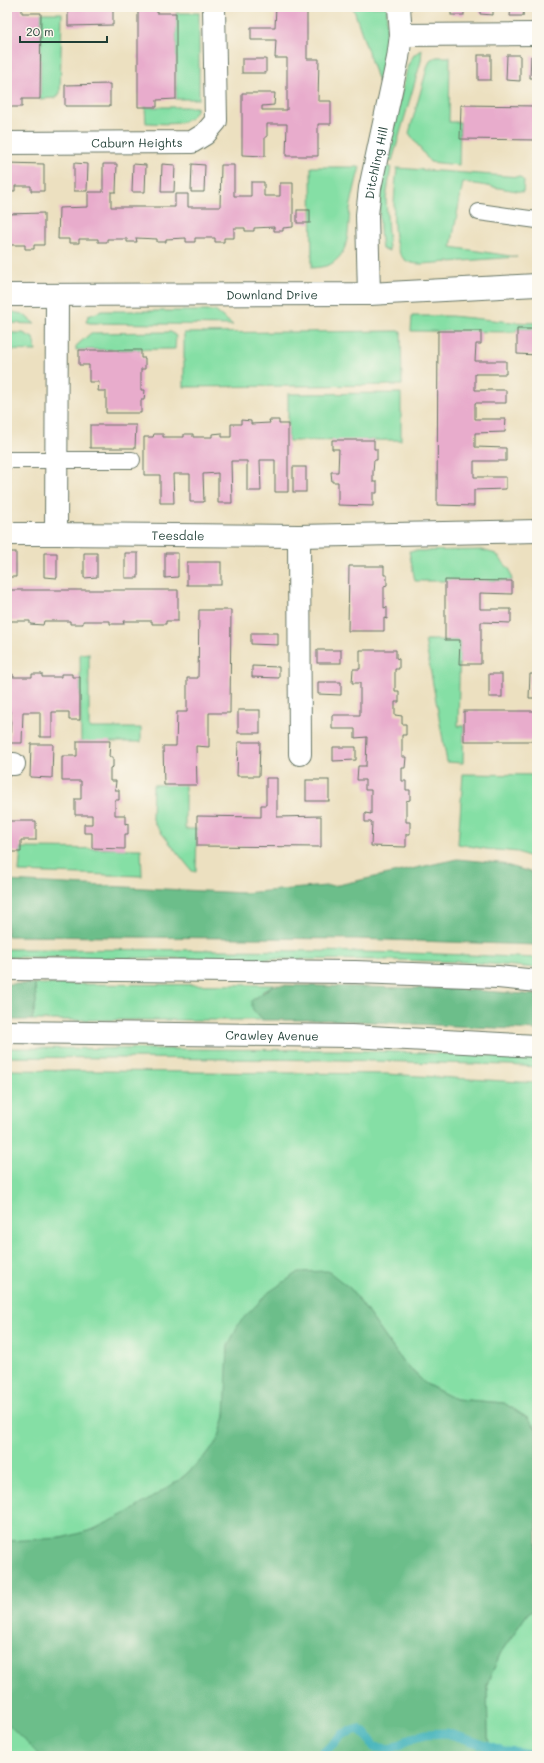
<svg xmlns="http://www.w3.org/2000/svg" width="544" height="1763" font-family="Mali,sans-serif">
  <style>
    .green { fill: #85dfa5; stroke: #528e6c }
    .forest { fill: #6cbe8a; stroke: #467e5f }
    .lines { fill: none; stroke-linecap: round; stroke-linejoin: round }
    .stream { stroke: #45b4bc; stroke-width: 9 }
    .building { fill: #e8accc }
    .service-casing { stroke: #677665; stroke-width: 18 }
    .minor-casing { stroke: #677665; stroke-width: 24 }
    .primary-casing { stroke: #677665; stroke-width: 24 }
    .service { stroke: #fff; stroke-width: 16 }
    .minor { stroke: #fff; stroke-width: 22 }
    .primary { stroke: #fff; stroke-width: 22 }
    .labels { text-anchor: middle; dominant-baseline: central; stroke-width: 4; stroke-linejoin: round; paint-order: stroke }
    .street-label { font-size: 12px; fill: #1f3d34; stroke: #fbf7ec }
  </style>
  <rect width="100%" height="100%" fill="#fbf7ec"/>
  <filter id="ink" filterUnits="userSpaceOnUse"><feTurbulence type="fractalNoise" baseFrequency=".025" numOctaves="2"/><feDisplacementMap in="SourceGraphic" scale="8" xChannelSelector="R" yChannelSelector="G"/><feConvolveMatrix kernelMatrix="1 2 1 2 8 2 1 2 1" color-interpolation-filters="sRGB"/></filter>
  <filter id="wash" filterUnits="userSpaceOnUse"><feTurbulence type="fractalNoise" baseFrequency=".012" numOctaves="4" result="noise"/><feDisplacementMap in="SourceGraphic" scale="16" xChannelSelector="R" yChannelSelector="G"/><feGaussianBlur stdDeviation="0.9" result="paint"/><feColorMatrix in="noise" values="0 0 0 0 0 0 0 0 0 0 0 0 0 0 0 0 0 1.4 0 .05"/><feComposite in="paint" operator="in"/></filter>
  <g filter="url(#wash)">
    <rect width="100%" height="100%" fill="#ece0c0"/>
    <g class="green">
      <path d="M 353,7 L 387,7 L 386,50 L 382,83 L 378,82 Z"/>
      <path d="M 41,13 L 62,13 L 60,93 L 56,98 L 40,99 Z"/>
      <rect x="176" y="13" width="23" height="86"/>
      <path d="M 422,49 L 421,61 L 392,161 L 386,159 L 408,65 L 414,55 Z"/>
      <path d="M 437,57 L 450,57 L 449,122 L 460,122 L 459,165 L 430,162 L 409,133 L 428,65 L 431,59 Z"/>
      <path d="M 145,107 L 197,107 C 191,129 164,123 146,123 Z"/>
      <path d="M 385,166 L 391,167 L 386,199 L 389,251 L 382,249 C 378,217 379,198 385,166 Z"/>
      <path d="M 311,167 L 360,167 C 356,181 353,195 350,209 C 348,226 350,250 335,261 C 329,267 320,267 312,268 Z"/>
      <path d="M 397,168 L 520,177 L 524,181 L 523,192 L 463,182 L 451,247 L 517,257 L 422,264 C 415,264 409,263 404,259 C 388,246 395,188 397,168 Z"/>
      <path d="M 7,311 L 23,314 L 35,324 L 7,323 Z"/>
      <path d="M 102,311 L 215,311 L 233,325 L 90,323 L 86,322 L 88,316 Z"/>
      <path d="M 412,316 L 451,316 L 512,322 L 537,323 L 537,329 L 517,329 L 516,332 L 411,331 Z"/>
      <path d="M 401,331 L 402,385 L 184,387 L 184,333 Z"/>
      <path d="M 171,332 L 176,336 L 175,349 L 76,350 L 76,346 L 91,333 Z"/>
      <path d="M 7,333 L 23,333 L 33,338 L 36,351 L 7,350 Z"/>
      <path d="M 401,393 L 401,440 L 288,441 L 288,394 Z"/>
      <path d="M 482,550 L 496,554 L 510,570 L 512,581 L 415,581 L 409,551 Z"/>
      <path d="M 425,640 L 460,640 L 458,726 L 464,726 L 463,763 L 447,762 Z"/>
      <path d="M 89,653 L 89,728 L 141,728 L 141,742 L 81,742 L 80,654 Z"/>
      <path d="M 463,774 L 537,775 L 537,860 L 518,852 L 486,849 L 458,844 Z"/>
      <path d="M 185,784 L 185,829 L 197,829 L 196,872 L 192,871 L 156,826 L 152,817 L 153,785 Z"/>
      <path d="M 21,848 L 141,849 L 142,876 L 19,872 Z"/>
      <path d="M 7,949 C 184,950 361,949 537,958 L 537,968 L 466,962 L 390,960 L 7,957 Z"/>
      <path d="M 35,984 L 274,985 L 263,991 L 253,1010 L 264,1020 L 32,1020 L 36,1002 Z"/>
      <path d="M 7,1048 L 340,1050 L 510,1056 L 537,1059 L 537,1067 L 508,1065 L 341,1060 L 7,1057 Z"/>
      <path d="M 7,1070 L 386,1074 L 537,1083 L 537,1430 L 529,1419 L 504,1403 L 455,1399 L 426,1384 L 403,1362 L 351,1289 L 228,1346 C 227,1372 229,1416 219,1439 C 215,1448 205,1456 199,1462 C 164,1497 111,1529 62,1538 C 44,1541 25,1540 7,1541 Z"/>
      <path d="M 537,1606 L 537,1756 L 491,1756 L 488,1737 L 487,1684 L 501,1652 L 528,1613 Z"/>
      <path d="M 7,1723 L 40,1756 L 7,1756 Z"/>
    </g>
    <g class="forest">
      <path d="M 457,859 L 499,863 L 537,874 L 537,945 L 357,939 L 7,936 L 7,881 L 243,893 L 338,885 Z"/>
      <path d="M 7,984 L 35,984 L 36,1002 L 32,1020 L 7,1020 Z"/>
      <path d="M 274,985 L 457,989 L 537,995 L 537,1030 L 332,1020 L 264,1020 L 253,1010 L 251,1001 Z"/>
      <path d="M 328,1271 L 351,1289 L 403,1362 L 426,1384 L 455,1399 L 504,1403 L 529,1419 L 537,1430 L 537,1606 L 528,1613 L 501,1652 L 487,1684 L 488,1737 L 491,1756 L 40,1756 L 7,1723 L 7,1541 L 61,1538 L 92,1530 L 131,1511 L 181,1479 L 205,1456 L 218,1440 L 225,1416 L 228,1346 L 239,1323 L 269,1292 L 299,1272 Z"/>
    </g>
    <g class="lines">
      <path class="stream" d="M 320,1756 L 343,1734 L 358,1729 L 367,1735 L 374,1747 L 391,1749 L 412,1738 L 426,1734 L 446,1733 L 463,1738 L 504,1752 L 537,1754"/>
    </g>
    <g id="blocks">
      <g class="building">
        <path d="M 7,7 L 22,7 L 22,13 L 41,13 L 40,99 L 22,99 L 22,107 L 7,107 Z"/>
        <path d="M 68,7 L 113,7 L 113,25 L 68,26 Z"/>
        <path d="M 138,7 L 157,7 L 157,13 L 176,13 L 176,99 L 157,100 L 157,107 L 138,107 Z"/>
        <path d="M 276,7 L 307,7 L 307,59 L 319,59 L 318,101 L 331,101 L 331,124 L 318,124 L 318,156 L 286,156 L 287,124 L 267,124 L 267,137 L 265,137 L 265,156 L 242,155 L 242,93 L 275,93 L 274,105 L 262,106 L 262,110 L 287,110 L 287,58 L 275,58 L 276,40 L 251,40 L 251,27 L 275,27 Z"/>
        <rect x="451" y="7" width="13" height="8"/>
        <path d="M 480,7 L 493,7 L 493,15 L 480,14 Z"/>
        <path d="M 511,7 L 524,7 L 523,16 L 510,16 Z"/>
        <rect x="478" y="55" width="13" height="25"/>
        <path d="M 507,55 L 520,55 L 520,81 L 506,80 Z"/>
        <path d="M 531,56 L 537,56 L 537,78 L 530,78 Z"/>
        <rect x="242" y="59" width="24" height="14"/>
        <path d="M 110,84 L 110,106 L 65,106 L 65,85 Z"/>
        <path d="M 461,105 L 537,106 L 537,140 L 460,139 Z"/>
        <path d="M 7,163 L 44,164 L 44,191 L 31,191 L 31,186 L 15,186 L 15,191 L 7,191 Z"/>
        <path d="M 74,163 L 88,164 L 87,191 L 74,191 Z"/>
        <path d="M 103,164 L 117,164 L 116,192 L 111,192 L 111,207 L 175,207 L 175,194 L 188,194 L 188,207 L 220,207 L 221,165 L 234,165 L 234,196 L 251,196 L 251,182 L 264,182 L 264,196 L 280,196 L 280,183 L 293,183 L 293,227 L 283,228 L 283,231 L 274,231 L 274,227 L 254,228 L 254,231 L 245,231 L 245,228 L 234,228 L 234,238 L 224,238 L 224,242 L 215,242 L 215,238 L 195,238 L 195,242 L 186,242 L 186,238 L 166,239 L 166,242 L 157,242 L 157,239 L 136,238 L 137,242 L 127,242 L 127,239 L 107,239 L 107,242 L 98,242 L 98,239 L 79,239 L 79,243 L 69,243 L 69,239 L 58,239 L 59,208 L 88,207 L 88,192 L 103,192 Z"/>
        <path d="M 133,164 L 146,165 L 145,192 L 132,192 Z"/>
        <path d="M 162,164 L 175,165 L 174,192 L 161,192 Z"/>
        <path d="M 192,164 L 205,165 L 204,192 L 191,192 Z"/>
        <rect x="297" y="210" width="13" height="13"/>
        <path d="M 44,213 L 44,245 L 34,245 L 34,249 L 25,249 L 25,245 L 7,245 L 7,214 Z"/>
        <path d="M 517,329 L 537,329 L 537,355 L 517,354 Z"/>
        <path d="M 438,331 L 481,331 L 481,344 L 476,344 L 475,361 L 506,361 L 506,374 L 475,374 L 475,390 L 506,390 L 506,403 L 475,403 L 475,419 L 506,419 L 505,432 L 475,433 L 475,447 L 506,448 L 506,461 L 474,461 L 474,477 L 506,477 L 506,489 L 474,490 L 474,506 L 437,505 Z"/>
        <path d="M 79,350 L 141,350 L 141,358 L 145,358 L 145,369 L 141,369 L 141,390 L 145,390 L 144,400 L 141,400 L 141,413 L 106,413 L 106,391 L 98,391 L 99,382 L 89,382 L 89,365 L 79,365 Z"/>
        <rect x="7" y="390" width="3" height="17"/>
        <path d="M 241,420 L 251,421 L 251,424 L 270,423 L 269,420 L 279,420 L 279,424 L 288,424 L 288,492 L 275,492 L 275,460 L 260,460 L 261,491 L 247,491 L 247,461 L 231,461 L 232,503 L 218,503 L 218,473 L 203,474 L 204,502 L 190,502 L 190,474 L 173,474 L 174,503 L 160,503 L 160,475 L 144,475 L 144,437 L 153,437 L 154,434 L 163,434 L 163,437 L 184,437 L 184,434 L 193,434 L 193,437 L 212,437 L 212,434 L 222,433 L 222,437 L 231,437 L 231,424 L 241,424 Z"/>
        <path d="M 90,425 L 136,425 L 135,448 L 90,448 Z"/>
        <path d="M 332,440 L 374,440 L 374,449 L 377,449 L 377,460 L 374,460 L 373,472 L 373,482 L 377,482 L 377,493 L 373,493 L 373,506 L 338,505 L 338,482 L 332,482 L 331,472 L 338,472 L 339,449 L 332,449 Z"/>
        <rect x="293" y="467" width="13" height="25"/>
        <rect x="7" y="552" width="9" height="25"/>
        <path d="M 44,553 L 57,553 L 57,578 L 44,577 Z"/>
        <path d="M 84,553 L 97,553 L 97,577 L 84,578 Z"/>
        <rect x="125" y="553" width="13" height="25"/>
        <path d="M 165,553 L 178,553 L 178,577 L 165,578 Z"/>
        <rect x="187" y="562" width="34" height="23"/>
        <path d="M 349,566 L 384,566 L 384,575 L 387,575 L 387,585 L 384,586 L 384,608 L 387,607 L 387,619 L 384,618 L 384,631 L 348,631 Z"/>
        <path d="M 445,580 L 512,581 L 512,594 L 480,593 L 480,609 L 511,609 L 511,623 L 481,622 L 481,664 L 459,664 L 460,640 L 445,640 Z"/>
        <path d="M 7,590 L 178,590 L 178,621 L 166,621 L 166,624 L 152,624 L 152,621 L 123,621 L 124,624 L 110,624 L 110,621 L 83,621 L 83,624 L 70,624 L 70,621 L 44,621 L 43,625 L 30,624 L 30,621 L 7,621 Z"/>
        <path d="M 199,610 L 231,610 L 230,713 L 209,713 L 209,747 L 196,746 L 197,785 L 164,785 L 163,746 L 176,746 L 177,712 L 187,712 L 187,678 L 198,678 Z"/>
        <path d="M 251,633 L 278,633 L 278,645 L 251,644 Z"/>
        <rect x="317" y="650" width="24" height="13"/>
        <path d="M 360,650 L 396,650 L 396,658 L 399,659 L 399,669 L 395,669 L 395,691 L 399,691 L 399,702 L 395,702 L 395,715 L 402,716 L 402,724 L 406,724 L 406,735 L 402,735 L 402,757 L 406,757 L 405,768 L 402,768 L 402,781 L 406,781 L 406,790 L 410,790 L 410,800 L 406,801 L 406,822 L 410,822 L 410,834 L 406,834 L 406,847 L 371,846 L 372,822 L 365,822 L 365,813 L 371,814 L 371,790 L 365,790 L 365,780 L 357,780 L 358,766 L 366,766 L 367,737 L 355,738 L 355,729 L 332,729 L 332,715 L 360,715 L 360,683 L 352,683 L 353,669 L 360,669 Z"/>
        <path d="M 252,666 L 279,667 L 279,678 L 252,677 Z"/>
        <path d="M 7,674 L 13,674 L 13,677 L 32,677 L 32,674 L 42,674 L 42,677 L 61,677 L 61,674 L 72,674 L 72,677 L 80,677 L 80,720 L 69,720 L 69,712 L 52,712 L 52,737 L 40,737 L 40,712 L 23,712 L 22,743 L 10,743 L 11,712 L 7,712 Z"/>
        <rect x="489" y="674" width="13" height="23"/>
        <path d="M 530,674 L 537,674 L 537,698 L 529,698 Z"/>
        <path d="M 318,682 L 341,682 L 341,695 L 318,694 Z"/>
        <rect x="238" y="710" width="22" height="23"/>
        <rect x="464" y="711" width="73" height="30"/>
        <path d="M 77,741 L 110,741 L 109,757 L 113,757 L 113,767 L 110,768 L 110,781 L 116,781 L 115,790 L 119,790 L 119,800 L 115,800 L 115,815 L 125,815 L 125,824 L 128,823 L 128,834 L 125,834 L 125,849 L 92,848 L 92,833 L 84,833 L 84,824 L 92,824 L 92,815 L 75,815 L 75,799 L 81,799 L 81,781 L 62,781 L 62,756 L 77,756 Z"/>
        <path d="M 238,742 L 260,742 L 259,776 L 237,776 Z"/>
        <path d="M 31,744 L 53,744 L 52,778 L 30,777 Z"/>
        <path d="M 333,747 L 356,747 L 356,760 L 333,761 Z"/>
        <path d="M 266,778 L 277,778 L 277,817 L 321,816 L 321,847 L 197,846 L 197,816 L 261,817 L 261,805 L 266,805 Z"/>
        <rect x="306" y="780" width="23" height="21"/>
        <path d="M 7,821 L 36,821 L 36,840 L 21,840 L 21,852 L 7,852 Z"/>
      </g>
    </g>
  </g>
  <g filter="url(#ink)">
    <use href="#blocks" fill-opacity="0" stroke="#677665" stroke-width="1"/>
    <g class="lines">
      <defs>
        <g id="service">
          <path d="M 479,212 L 537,220"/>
          <path d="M 7,460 L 132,460"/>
        </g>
        <g id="minor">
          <path d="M 401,35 L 537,34"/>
          <path id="s1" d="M 7,143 L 192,142 L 205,134 L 216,121 L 214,7"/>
          <path id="s2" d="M 369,294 L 367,215 L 370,188 L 398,58 L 401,35 L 399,7"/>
          <path id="s3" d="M 7,295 L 369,294 L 537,285"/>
          <path id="s4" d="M 57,295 L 56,534 L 299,536 L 537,531"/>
          <path d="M 7,534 L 56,534"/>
          <path d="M 299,536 L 300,754"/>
          <path d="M 7,764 L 14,764"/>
        </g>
        <g id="primary">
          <path d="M 7,969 L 355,972 L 498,977 L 537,981"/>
          <path id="s5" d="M 7,1032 L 351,1036 L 537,1046"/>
        </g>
      </defs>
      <use href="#service" class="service-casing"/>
      <use href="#minor" class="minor-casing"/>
      <use href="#primary" class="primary-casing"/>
      <use href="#service" class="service"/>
      <use href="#minor" class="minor"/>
      <use href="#primary" class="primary"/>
    </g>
  </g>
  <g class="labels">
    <g class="street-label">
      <text stroke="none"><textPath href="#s1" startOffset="130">Caburn Heights</textPath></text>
      <text stroke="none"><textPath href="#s2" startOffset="132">Ditchling Hill</textPath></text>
      <text stroke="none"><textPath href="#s3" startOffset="265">Downland Drive</textPath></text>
      <text stroke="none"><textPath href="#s4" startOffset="361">Teesdale</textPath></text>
      <text stroke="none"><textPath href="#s5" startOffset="265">Crawley Avenue</textPath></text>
    </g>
  </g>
  <rect width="544" height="1763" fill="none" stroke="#fbf7ec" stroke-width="24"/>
  <path d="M20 36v6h87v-6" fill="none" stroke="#1f3d34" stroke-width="2"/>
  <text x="26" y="36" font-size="12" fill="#1f3d34" stroke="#fbf7ec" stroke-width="3" paint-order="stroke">20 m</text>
</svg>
